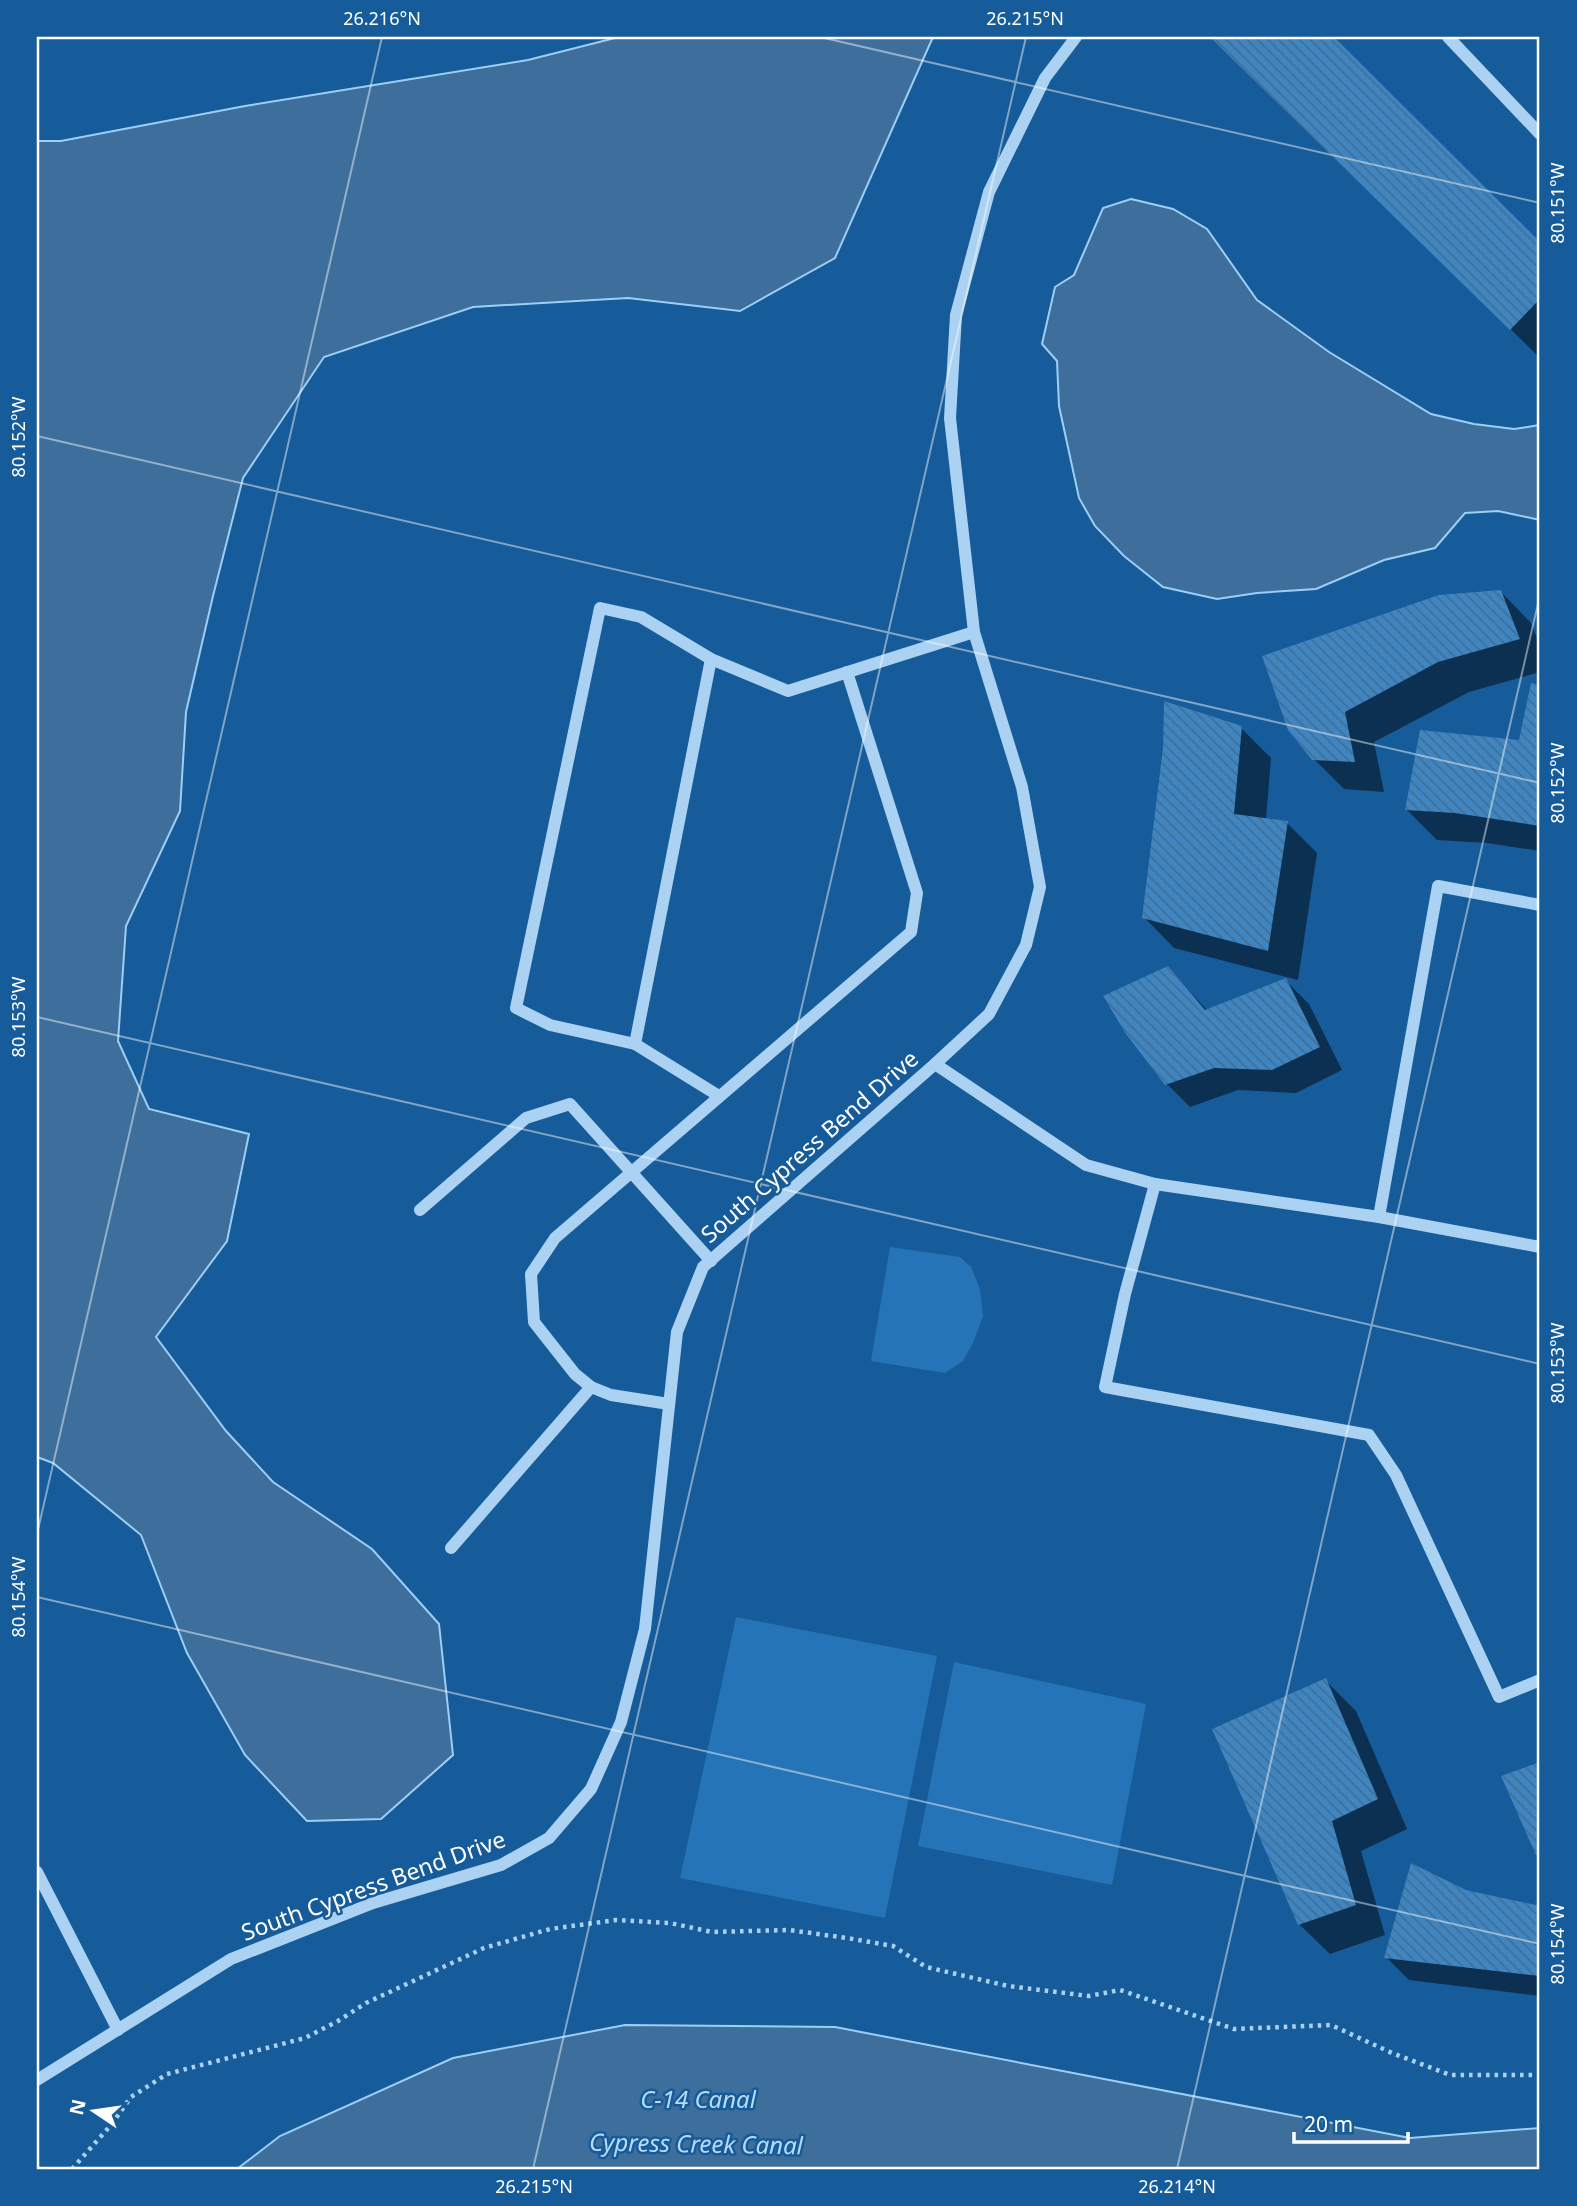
<svg xmlns="http://www.w3.org/2000/svg" width="1577" height="2206" font-family="'Noto Sans',sans-serif">
  <style>
    .park { fill: #2574b7 }
    .water { fill: #3e6e9b; stroke: #9dcef5; stroke-width: 2 }
    .shadow { fill: #0007 }
    .building { fill: url(#building-back-hatch) }
    .lines { fill: none; stroke-linecap: round; stroke-linejoin: round }
    .path { stroke: #abd2f2; stroke-width: 4.5; stroke-dasharray: 3.5 5; stroke-linecap: butt }
    .minor { stroke: #abd2f2; stroke-width: 12 }
    .ticks { fill: none; stroke: #fff; stroke-width: 2; stroke-opacity: 0.45 }
    .labels { text-anchor: middle; dominant-baseline: central; stroke-width: 5; stroke-linejoin: round; paint-order: stroke }
    .street-label { font-size: 23px; fill: #fff; stroke: #165b9a }
    .water-label { font-size: 24px; font-style: italic; fill: #b8dbf9; stroke: #165b9a }
    .neatline { fill: none; stroke: #fff; stroke-width: 2.5 }
    .ticks-label { font-size: 18px; text-anchor: middle; fill: #fff }
  </style>
  <defs>
    <pattern id="building-back-hatch" width="6" height="6" patternUnits="userSpaceOnUse" patternTransform="scale(1.75)"><rect width="6" height="6" fill="#3e85c1"/><path d="M-1 5l2 2M0 0l6 6M5-1l2 2" fill="none" stroke="#446e92"/></pattern>
  </defs>
  <rect width="100%" height="100%" fill="#165b9a"/>
  <g class="park">
    <path d="M 890,1247 L 960,1257 L 971,1267 L 980,1289 L 983,1316 L 973,1343 L 963,1361 L 945,1373 L 871,1361 Z"/>
    <path d="M 736,1617 L 937,1656 L 885,1918 L 680,1878 Z"/>
    <path d="M 954,1662 L 1146,1704 L 1112,1885 L 918,1846 Z"/>
  </g>
  <g class="water">
    <path d="M 619,37 L 933,37 L 835,258 L 740,311 L 628,298 L 473,307 L 324,357 L 243,478 L 213,596 L 186,712 L 180,811 L 126,926 L 118,1041 L 149,1109 L 249,1134 L 227,1241 L 156,1337 L 226,1431 L 273,1482 L 372,1549 L 439,1624 L 453,1755 L 381,1819 L 307,1821 L 245,1755 L 187,1653 L 141,1535 L 53,1463 L 37,1457 L 37,141 L 61,141 L 245,106 L 528,60 Z"/>
    <path d="M 1131,199 L 1173,209 L 1207,229 L 1257,300 L 1329,352 L 1431,414 L 1474,424 L 1514,429 L 1540,425 L 1540,520 L 1498,511 L 1465,513 L 1435,548 L 1384,560 L 1316,589 L 1257,593 L 1217,599 L 1163,587 L 1124,556 L 1095,526 L 1079,498 L 1059,406 L 1057,361 L 1042,344 L 1055,287 L 1074,275 L 1103,208 Z"/>
    <path d="M 625,2025 L 835,2027 L 1410,2138 L 1540,2128 L 1540,2169 L 237,2169 L 280,2136 L 453,2058 Z"/>
  </g>
  <g class="shadow">
    <path d="M 1214,37 L 1337,37 L 1335,41 L 1540,245 L 1540,358 Z"/>
    <path d="M 1501,592 L 1531,623 L 1540,646 L 1540,672 L 1469,692 L 1374,742 L 1384,792 L 1344,789 L 1313,758 L 1289,729 Z"/>
    <path d="M 1532,685 L 1540,687 L 1540,851 L 1487,843 L 1437,840 L 1407,810 L 1520,742 Z"/>
    <path d="M 1241,728 L 1271,758 L 1266,820 L 1287,823 L 1317,853 L 1298,980 L 1174,948 L 1144,917 Z"/>
    <path d="M 1168,968 L 1208,1011 L 1285,980 L 1309,1004 L 1342,1070 L 1296,1093 L 1238,1090 L 1190,1107 L 1167,1084 Z"/>
    <path d="M 1325,1680 L 1356,1711 L 1407,1829 L 1361,1851 L 1385,1935 L 1330,1954 L 1299,1924 Z"/>
    <path d="M 1540,1764 L 1540,1858 L 1537,1854 L 1503,1777 Z"/>
    <path d="M 1465,1891 L 1540,1908 L 1540,1996 L 1409,1980 L 1386,1957 Z"/>
  </g>
  <g class="building">
    <path d="M 1210,37 L 1334,37 L 1540,242 L 1540,299 L 1510,330 Z"/>
    <path d="M 1501,590 L 1520,639 L 1438,662 L 1345,712 L 1355,762 L 1312,760 L 1288,730 L 1262,656 L 1439,595 Z"/>
    <path d="M 1531,683 L 1540,685 L 1540,826 L 1455,813 L 1405,810 L 1420,730 L 1519,740 Z"/>
    <path d="M 1164,701 L 1242,726 L 1234,814 L 1288,821 L 1268,951 L 1142,918 L 1163,748 Z"/>
    <path d="M 1168,966 L 1205,1010 L 1286,978 L 1320,1047 L 1272,1070 L 1214,1068 L 1165,1085 L 1126,1034 L 1103,996 Z"/>
    <path d="M 1326,1678 L 1378,1799 L 1332,1821 L 1356,1905 L 1298,1925 L 1212,1729 Z"/>
    <path d="M 1540,1762 L 1540,1854 L 1536,1855 L 1501,1776 Z"/>
    <path d="M 1411,1863 L 1466,1890 L 1540,1906 L 1540,1976 L 1384,1958 Z"/>
  </g>
  <g class="lines">
    <path class="path" d="M 72,2169 L 111,2125 L 131,2097 L 167,2074 L 305,2038 L 338,2021 L 366,2003 L 484,1948 L 550,1929 L 616,1920 L 670,1923 L 712,1932 L 789,1930 L 847,1938 L 893,1946 L 926,1967 L 1008,1986 L 1089,1996 L 1120,1990 L 1234,2029 L 1331,2025 L 1392,2053 L 1450,2075 L 1540,2075"/>
    <g class="minor">
      <path d="M 1448,37 L 1540,134"/>
      <path d="M 635,1044 L 711,659"/>
      <path d="M 935,1064 L 1086,1165 L 1155,1184 L 1379,1217 L 1540,1247"/>
      <path d="M 719,1096 L 635,1044 L 550,1025 L 516,1008 L 600,608 L 641,617 L 711,659 L 788,691 L 974,632"/>
      <path d="M 1155,1184 L 1125,1294 L 1105,1387 L 1369,1435 L 1396,1475 L 1499,1697 L 1540,1680"/>
      <path d="M 420,1210 L 526,1118 L 570,1104 L 711,1261"/>
      <path d="M 1379,1217 L 1438,886 L 1540,905"/>
      <path d="M 669,1404 L 611,1395 L 591,1387 L 575,1374 L 534,1322 L 531,1274 L 555,1238 L 911,932 L 917,893 L 847,672"/>
      <path d="M 451,1548 L 591,1387"/>
      <path d="M 37,1872 L 118,2030"/>
      <path d="M 37,2080 L 231,1959 L 373,1903 L 501,1865 L 549,1838 L 591,1789 L 621,1722 L 645,1629 L 677,1332 L 703,1267 L 935,1064 L 989,1014 L 1026,945 L 1040,887 L 1022,787 L 974,632 L 950,418 L 956,315 L 989,192 L 1045,78 L 1076,37"/>
    </g>
  </g>
  <path class="ticks" d="M 820,37 L 1540,203M 37,436 L 1540,783M 37,1017 L 1540,1364M 37,1534 L 382,37M 37,1597 L 1540,1944M 533,2169 L 1026,37M 1177,2169 L 1540,595"/>
  <g class="labels">
    <g class="street-label">
      <text transform="translate(809 1146) rotate(-41)">South Cypress Bend Drive</text>
      <text transform="translate(373 1885) rotate(-20)">South Cypress Bend Drive</text>
    </g>
    <g class="water-label">
      <text x="698" y="2098">C-14 Canal</text>
      <text transform="translate(696 2143) rotate(1)">Cypress Creek Canal</text>
    </g>
  </g>
  <rect width="1577" height="2206" fill="none" stroke="#165b9a" stroke-width="77"/>
  <g transform="translate(94 2111) rotate(283)" stroke="#165b9a" stroke-width="5" paint-order="stroke">
  <path d="M0-5L12 26L0 18L-12 26Z" fill="#ffffff"/>
  <text y="-10" font-size="19" font-weight="bold" text-anchor="middle" fill="#ffffff">N</text>
  </g>
  <path d="M1294 2132v10h114v-10" fill="none" stroke="#ffffff" stroke-width="3.5"/>
  <text x="1304" y="2132" font-size="21" fill="#ffffff" stroke="#165b9a" stroke-width="5" paint-order="stroke">20 m</text>
  <rect x="38" y="38" width="1500" height="2130" class="neatline"/>
  <g class="ticks-label">
    <text x="382" y="25">26.216°N</text>
    <text x="1025" y="25">26.215°N</text>
    <text transform="translate(1558 203) rotate(-90)" y="6">80.151°W</text>
    <text transform="translate(19 437) rotate(-90)" y="6">80.152°W</text>
    <text transform="translate(1558 783) rotate(-90)" y="6">80.152°W</text>
    <text transform="translate(19 1017) rotate(-90)" y="6">80.153°W</text>
    <text transform="translate(1558 1363) rotate(-90)" y="6">80.153°W</text>
    <text transform="translate(19 1597) rotate(-90)" y="6">80.154°W</text>
    <text transform="translate(1558 1944) rotate(-90)" y="6">80.154°W</text>
    <text x="534" y="2193">26.215°N</text>
    <text x="1177" y="2193">26.214°N</text>
  </g>
</svg>
